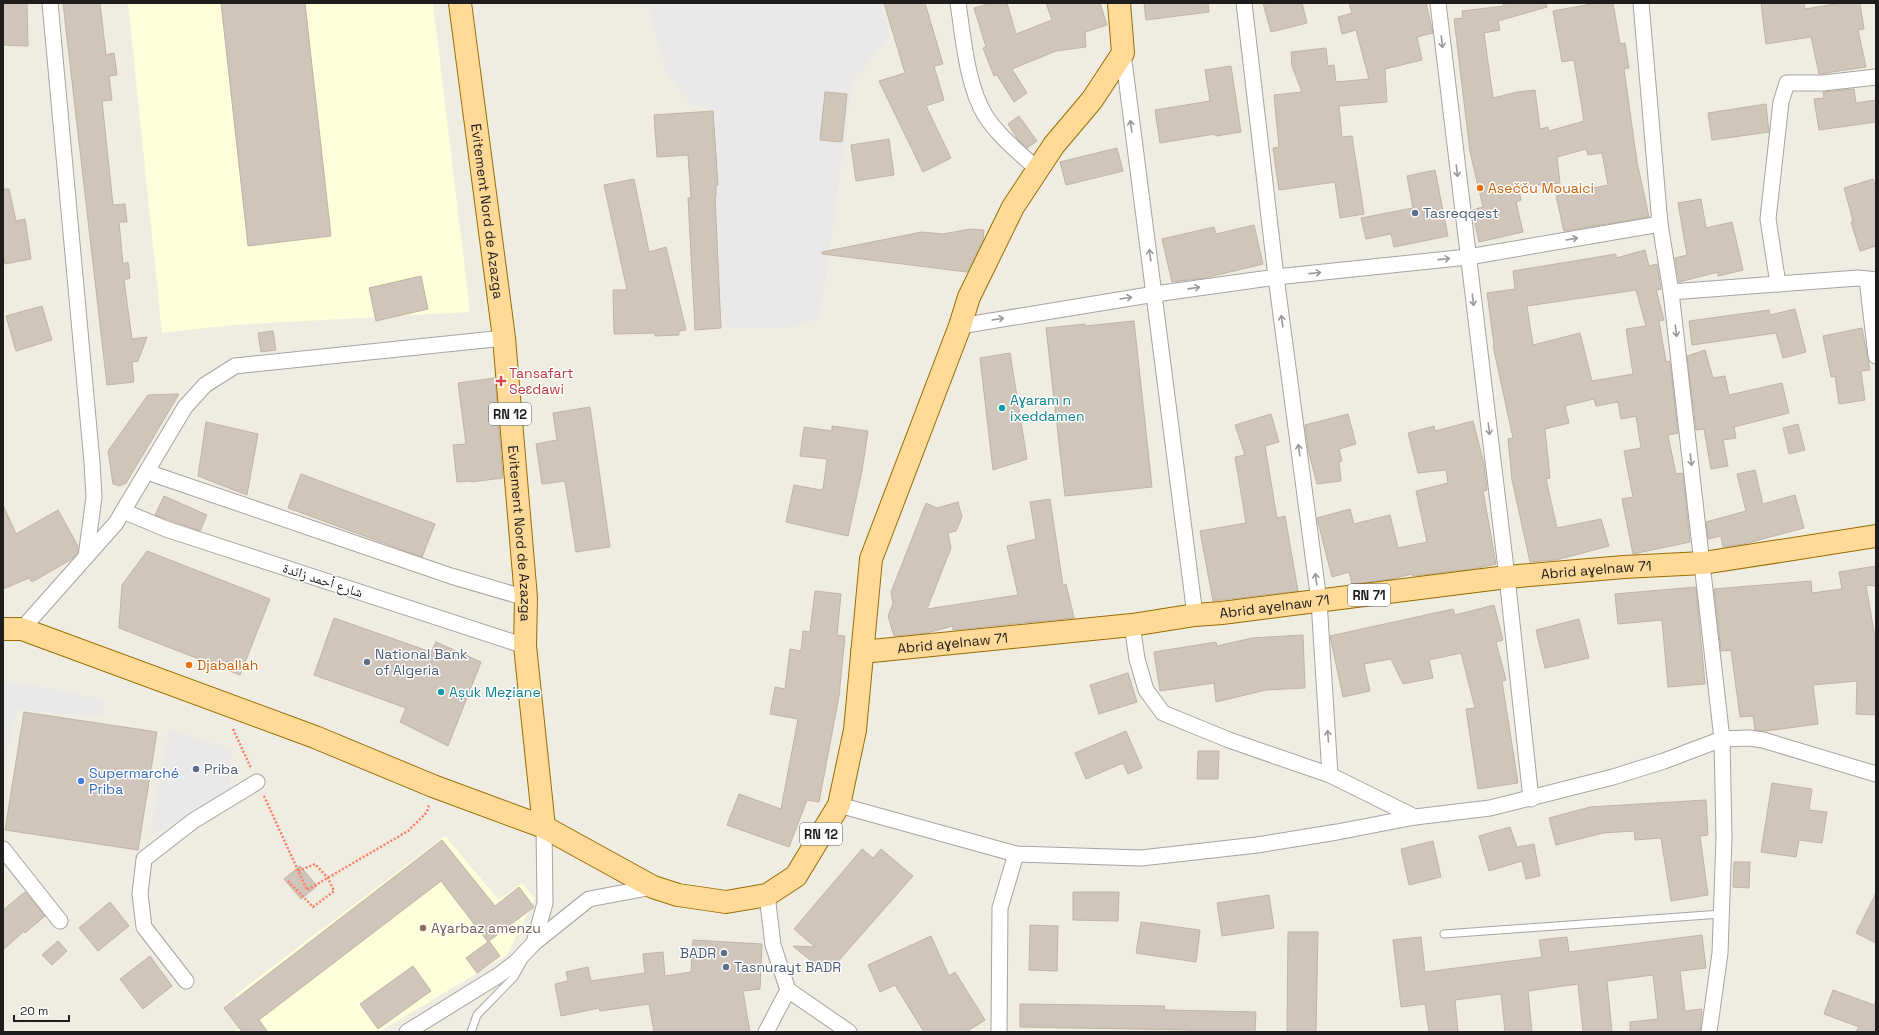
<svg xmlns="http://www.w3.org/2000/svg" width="1879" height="1035" font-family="'Space Grotesk','Noto Naskh Arabic',sans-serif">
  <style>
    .education { fill: #fdffdb }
    .parking { fill: #e9e9e9 }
    .building { fill: #d0c5ba; stroke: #c2b3a3; fill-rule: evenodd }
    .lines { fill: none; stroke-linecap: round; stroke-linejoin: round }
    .lane-casing { stroke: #a4a4a4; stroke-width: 9 }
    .street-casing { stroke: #a4a4a4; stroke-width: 17 }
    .primary-casing { stroke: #966f00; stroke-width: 24 }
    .path { stroke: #ff7e63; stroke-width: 2.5; stroke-dasharray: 2 2; stroke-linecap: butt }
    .lane { stroke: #fff; stroke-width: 7 }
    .street { stroke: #fff; stroke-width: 15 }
    .primary { stroke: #ffd997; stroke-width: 22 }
    .oneway { stroke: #999 }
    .food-dot { fill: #e8710a; stroke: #fff; stroke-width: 1.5 }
    .service-dot { fill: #5c6f8a; stroke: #fff; stroke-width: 1.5 }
    .health-dot { fill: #e0444e; stroke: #fff; stroke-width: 1.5 }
    .culture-dot { fill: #0f9aa8; stroke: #fff; stroke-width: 1.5 }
    .shop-dot { fill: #3f7fe0; stroke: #fff; stroke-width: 1.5 }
    .education-dot { fill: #8d6e63; stroke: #fff; stroke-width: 1.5 }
    .labels { text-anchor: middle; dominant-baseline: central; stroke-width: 3; stroke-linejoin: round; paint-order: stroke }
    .shield { fill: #fff; stroke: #616161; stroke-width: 1 }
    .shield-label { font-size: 13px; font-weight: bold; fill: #1d1d1d }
    .food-label { font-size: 14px; fill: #c56008; stroke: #fff; text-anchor: start }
    .street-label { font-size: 14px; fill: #1d1d1d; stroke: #fff }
    .service-label { font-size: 14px; fill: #4e5e75; stroke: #fff; text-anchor: start }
    .health-label { font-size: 14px; fill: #be3a42; stroke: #fff; text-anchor: start }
    .culture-label { font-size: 14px; fill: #0d838f; stroke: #fff; text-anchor: start }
    .shop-label { font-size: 14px; fill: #366cbe; stroke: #fff; text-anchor: start }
    .education-label { font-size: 14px; fill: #785e54; stroke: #fff; text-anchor: start }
  </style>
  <rect width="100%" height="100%" fill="#efece2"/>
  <g class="education">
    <path d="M 128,3 L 433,3 L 470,312 L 233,325 L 162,333 Z"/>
    <path d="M 445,836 L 499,900 L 522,883 L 535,898 L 507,955 L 379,1032 L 234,1032 L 250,1018 L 235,995 Z"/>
  </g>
  <g class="parking">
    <path d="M 647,3 L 881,3 L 890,37 L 853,80 L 820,318 L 791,328 L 722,327 L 711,110 L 691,104 L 667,74 Z"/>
    <path d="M 3,682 L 19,683 L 104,700 L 102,717 L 16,710 L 3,772 Z"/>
    <path d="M 169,729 L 231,749 L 230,789 L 150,837 Z"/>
  </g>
  <g class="building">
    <path d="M 3,3 L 27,3 L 28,46 L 3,45 Z"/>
    <path d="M 63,3 L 100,3 L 106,55 L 114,53 L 117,75 L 109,76 L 112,100 L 102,101 L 113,205 L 125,204 L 127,222 L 119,222 L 123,264 L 128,262 L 130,278 L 124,280 L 132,339 L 147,337 L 138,361 L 132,362 L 134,382 L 107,385 Z"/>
    <path d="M 221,3 L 305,3 L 331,236 L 248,246 Z"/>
    <path d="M 884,3 L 925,3 L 943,64 L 934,66 L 944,100 L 926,106 L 951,158 L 923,172 L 879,81 L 905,73 Z"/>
    <path d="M 991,3 L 1007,3 L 1016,34 L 1052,20 L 1046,3 L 1100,3 L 1107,25 L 1085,32 L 1086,47 L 1056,51 L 1012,69 L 1027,93 L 1014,102 L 997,75 L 994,76 L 983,48 L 986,47 L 974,8 Z"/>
    <path d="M 1144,3 L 1208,3 L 1209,12 L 1146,20 Z"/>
    <path d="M 1263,3 L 1302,3 L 1307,23 L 1271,32 Z"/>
    <path d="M 1349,3 L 1426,3 L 1433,33 L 1417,37 L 1422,60 L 1385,69 L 1387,102 L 1339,106 L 1342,137 L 1352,136 L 1364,214 L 1340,218 L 1335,182 L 1279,190 L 1273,148 L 1279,147 L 1274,95 L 1302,92 L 1292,66 L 1291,52 L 1326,48 L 1328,66 L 1334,65 L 1336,82 L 1369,79 L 1356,30 L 1342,34 L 1338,17 L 1352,13 Z"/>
    <path d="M 1503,3 L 1546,3 L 1547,7 L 1498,21 L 1500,30 L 1484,33 L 1493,98 L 1517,92 L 1535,90 L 1540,129 L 1548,127 L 1549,131 L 1584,121 L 1574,60 L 1562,62 L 1553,11 L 1597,3 L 1613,3 L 1620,44 L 1625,43 L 1629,68 L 1624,69 L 1637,162 L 1649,217 L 1564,231 L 1556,196 L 1608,185 L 1602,153 L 1588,155 L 1586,149 L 1557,157 L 1560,183 L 1518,187 L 1521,200 L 1516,202 L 1523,232 L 1479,242 L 1472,210 L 1483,207 L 1470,152 L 1454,19 L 1463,18 L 1462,11 L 1504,6 Z"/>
    <path d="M 1761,3 L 1804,3 L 1805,9 L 1841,3 L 1860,3 L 1864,29 L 1858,30 L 1866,67 L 1819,74 L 1811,37 L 1766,44 Z"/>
    <path d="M 1231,66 L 1241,132 L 1216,136 L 1215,134 L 1160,143 L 1155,110 L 1210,101 L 1205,70 Z"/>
    <path d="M 1854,89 L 1856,103 L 1876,100 L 1876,122 L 1819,130 L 1814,99 L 1824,98 L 1823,92 Z"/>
    <path d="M 825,92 L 847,94 L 842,142 L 820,140 Z"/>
    <path d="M 1766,104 L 1769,132 L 1712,140 L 1708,113 Z"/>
    <path d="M 713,111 L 718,185 L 716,186 L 716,196 L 715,196 L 721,328 L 695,330 L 688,198 L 691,198 L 688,155 L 657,157 L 654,115 Z"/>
    <path d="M 1019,116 L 1037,141 L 1027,148 L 1018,140 L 1008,124 Z"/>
    <path d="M 889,139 L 894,175 L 856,181 L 851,145 Z"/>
    <path d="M 1117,148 L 1123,171 L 1066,185 L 1060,162 Z"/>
    <path d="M 1435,170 L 1448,236 L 1394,247 L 1391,234 L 1366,239 L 1361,218 L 1413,208 L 1407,176 Z"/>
    <path d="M 634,179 L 649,252 L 666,247 L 686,330 L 679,331 L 679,335 L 655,336 L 655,333 L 614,334 L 613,290 L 627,290 L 604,185 Z"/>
    <path d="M 1873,179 L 1876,188 L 1876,246 L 1860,251 L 1851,222 L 1853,221 L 1844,188 Z"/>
    <path d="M 3,189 L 9,189 L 16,221 L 25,219 L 31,259 L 5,264 L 3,253 Z"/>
    <path d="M 1701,199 L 1706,228 L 1732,222 L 1743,270 L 1718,276 L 1718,272 L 1679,282 L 1675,258 L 1687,255 L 1678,203 Z"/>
    <path d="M 1254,225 L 1263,264 L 1205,278 L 1172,282 L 1162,239 L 1214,227 L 1216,234 Z"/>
    <path d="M 970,229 L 984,230 L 983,241 L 967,272 L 822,254 L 822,252 L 922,232 L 943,234 Z"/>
    <path d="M 1645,250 L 1649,266 L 1657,264 L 1661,289 L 1656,290 L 1664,320 L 1659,321 L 1666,362 L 1670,361 L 1678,433 L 1668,435 L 1676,474 L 1683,473 L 1690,542 L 1633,554 L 1622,499 L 1633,497 L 1624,451 L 1641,448 L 1636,416 L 1621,419 L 1618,402 L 1596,406 L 1594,399 L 1565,406 L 1569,423 L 1545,429 L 1550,478 L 1546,479 L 1557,528 L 1601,519 L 1609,546 L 1556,560 L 1530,562 L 1512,480 L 1508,439 L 1513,438 L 1493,346 L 1494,345 L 1487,293 L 1515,289 L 1513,271 L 1616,254 L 1616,258 ZM 1636,290 L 1646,326 L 1626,329 L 1633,374 L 1592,381 L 1580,333 L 1533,345 L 1527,306 Z"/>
    <path d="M 421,276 L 428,309 L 376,321 L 369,288 Z"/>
    <path d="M 42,306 L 52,340 L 16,351 L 6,316 Z"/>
    <path d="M 1795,309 L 1806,352 L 1783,358 L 1776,333 L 1692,345 L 1689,321 L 1769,310 L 1770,315 Z"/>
    <path d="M 1134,321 L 1152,487 L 1065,496 L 1046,328 L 1085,324 L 1085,326 Z"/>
    <path d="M 1862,328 L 1870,370 L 1861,371 L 1865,400 L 1839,404 L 1835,376 L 1831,377 L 1823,336 Z"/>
    <path d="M 273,331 L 276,350 L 261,352 L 258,333 Z"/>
    <path d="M 1705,350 L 1713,378 L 1725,376 L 1729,395 L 1782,383 L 1789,413 L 1734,427 L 1736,438 L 1723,440 L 1728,466 L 1711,469 L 1704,429 L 1696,430 L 1687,356 Z"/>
    <path d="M 1010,353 L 1027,459 L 993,470 L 980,358 Z"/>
    <path d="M 495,378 L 503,478 L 471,482 L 471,481 L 457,482 L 453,445 L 466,444 L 458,383 Z"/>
    <path d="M 179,394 L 126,483 L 120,486 L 113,484 L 108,451 L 148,395 Z"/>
    <path d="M 590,407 L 610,547 L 576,552 L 565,481 L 542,484 L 536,444 L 557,440 L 553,413 Z"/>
    <path d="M 1271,414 L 1279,442 L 1265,446 L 1277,518 L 1285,516 L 1298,591 L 1213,601 L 1200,531 L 1246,523 L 1235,457 L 1245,455 L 1235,425 Z"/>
    <path d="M 1348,414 L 1356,444 L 1339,449 L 1342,461 L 1339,462 L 1341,481 L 1317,484 L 1308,449 L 1305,425 Z"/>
    <path d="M 1473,421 L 1484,464 L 1487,490 L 1483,491 L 1496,564 L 1473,569 L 1413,576 L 1412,574 L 1392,579 L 1352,584 L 1349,572 L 1332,577 L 1317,518 L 1350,509 L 1354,524 L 1390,515 L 1398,548 L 1427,542 L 1416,491 L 1448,483 L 1446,470 L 1418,473 L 1408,433 L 1434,426 L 1435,431 Z"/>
    <path d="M 206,422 L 258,434 L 247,495 L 198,476 Z"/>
    <path d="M 1798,424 L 1805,450 L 1789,454 L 1783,428 Z"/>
    <path d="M 832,426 L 868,431 L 862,471 L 848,536 L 786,522 L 794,485 L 821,490 L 823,489 L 827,459 L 800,456 L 804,427 L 832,431 Z"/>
    <path d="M 1755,470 L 1763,504 L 1795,495 L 1804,528 L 1744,544 L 1723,547 L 1721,536 L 1708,539 L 1706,522 L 1746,511 L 1737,474 Z"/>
    <path d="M 301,474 L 435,524 L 422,557 L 288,508 Z"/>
    <path d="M 164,496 L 207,515 L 200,531 L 155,515 Z"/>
    <path d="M 1050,499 L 1063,585 L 1066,584 L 1074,618 L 953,630 L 953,626 L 927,633 L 894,636 L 888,616 L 893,603 L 891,592 L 926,503 L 937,508 L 958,502 L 962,517 L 956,531 L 948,533 L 951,548 L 927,609 L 1018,595 L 1007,546 L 1036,539 L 1030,502 Z"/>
    <path d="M 3,505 L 16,534 L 58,510 L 78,546 L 77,553 L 72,559 L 32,582 L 29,578 L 3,589 Z"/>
    <path d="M 147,551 L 270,599 L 240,675 L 119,628 L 122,585 Z"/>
    <path d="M 1876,566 L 1876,586 L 1866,585 L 1874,632 L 1876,632 L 1876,715 L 1856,714 L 1857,681 L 1813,685 L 1818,724 L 1766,731 L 1755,730 L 1753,716 L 1740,717 L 1731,650 L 1721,651 L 1714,589 L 1811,581 L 1812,593 L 1842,589 L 1839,572 Z"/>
    <path d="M 1696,587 L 1705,684 L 1668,687 L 1662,620 L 1618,624 L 1615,594 Z"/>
    <path d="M 815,591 L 841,594 L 837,635 L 845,636 L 839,696 L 819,802 L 807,800 L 789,847 L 727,825 L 739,794 L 781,809 L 798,719 L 770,714 L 775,687 L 785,689 L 790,649 L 801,651 L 803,631 L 810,632 Z"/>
    <path d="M 1494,605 L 1503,640 L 1496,642 L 1506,680 L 1502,681 L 1518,783 L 1478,789 L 1466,709 L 1475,708 L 1461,653 L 1429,660 L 1433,678 L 1403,684 L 1391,659 L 1364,664 L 1370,691 L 1343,697 L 1330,636 L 1453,609 L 1455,615 Z"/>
    <path d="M 334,618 L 431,652 L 436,642 L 481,662 L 448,746 L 400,722 L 406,708 L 314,675 Z"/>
    <path d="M 1579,619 L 1589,658 L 1545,668 L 1536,630 Z"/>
    <path d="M 1303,635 L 1305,688 L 1266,690 L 1216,702 L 1214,683 L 1160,691 L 1154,652 L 1216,642 L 1217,646 L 1252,638 Z"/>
    <path d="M 1128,673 L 1137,702 L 1099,714 L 1090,685 Z"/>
    <path d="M 24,712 L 157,732 L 138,850 L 5,830 Z"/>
    <path d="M 1126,731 L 1142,768 L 1128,774 L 1123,763 L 1086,779 L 1075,753 Z"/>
    <path d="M 1198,751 L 1219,751 L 1218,779 L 1197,779 Z"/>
    <path d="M 1772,783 L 1812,789 L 1809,810 L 1827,812 L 1822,843 L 1799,840 L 1796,857 L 1761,852 Z"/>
    <path d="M 1706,800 L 1708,835 L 1700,836 L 1708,895 L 1671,901 L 1661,838 L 1635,840 L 1634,831 L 1603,833 L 1556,845 L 1549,818 L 1590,807 Z"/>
    <path d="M 1510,827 L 1517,847 L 1534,844 L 1540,876 L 1526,879 L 1522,861 L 1489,871 L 1479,836 Z"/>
    <path d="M 442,840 L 495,906 L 519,887 L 534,907 L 489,941 L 500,956 L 477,973 L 466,958 L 488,942 L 441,881 L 259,1020 L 268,1032 L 242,1032 L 224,1008 Z"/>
    <path d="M 1433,841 L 1441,877 L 1409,885 L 1401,849 Z"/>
    <path d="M 862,849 L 873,858 L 881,849 L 913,876 L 827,974 L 793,946 L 815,947 L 794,929 Z"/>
    <path d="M 1734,862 L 1750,862 L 1749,888 L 1733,887 Z"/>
    <path d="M 300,866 L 317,886 L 301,899 L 284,879 Z"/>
    <path d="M 25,892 L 45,916 L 25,933 L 24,931 L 3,950 L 3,910 Z"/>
    <path d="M 1073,892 L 1119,892 L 1118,921 L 1073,920 Z"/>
    <path d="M 1876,893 L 1876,943 L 1856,933 Z"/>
    <path d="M 1269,895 L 1274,928 L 1222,936 L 1217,903 Z"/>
    <path d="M 110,902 L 129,926 L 98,951 L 79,928 Z"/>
    <path d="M 1141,922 L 1200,930 L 1196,962 L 1136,953 Z"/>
    <path d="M 1030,925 L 1058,926 L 1057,971 L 1029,970 Z"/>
    <path d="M 1288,932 L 1318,932 L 1316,1032 L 1287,1032 Z"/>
    <path d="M 1702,935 L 1706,968 L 1680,971 L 1685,1011 L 1702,1009 L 1700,1032 L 1630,1032 L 1630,1022 L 1658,1019 L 1653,975 L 1607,981 L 1612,1032 L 1583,1032 L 1578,984 L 1528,991 L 1532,1032 L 1505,1032 L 1501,994 L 1455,1000 L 1458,1032 L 1429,1032 L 1425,1004 L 1401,1007 L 1393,940 L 1421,937 L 1425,972 L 1542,957 L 1539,940 L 1567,937 L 1569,952 Z"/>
    <path d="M 931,936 L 949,976 L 955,972 L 985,1020 L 966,1032 L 924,1032 L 895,985 L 880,992 L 868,965 Z"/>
    <path d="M 693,940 L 762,944 L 760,989 L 743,991 L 750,1032 L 654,1032 L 649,1004 L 600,1011 L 599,1008 L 561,1016 L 555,984 L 568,981 L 566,972 L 588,967 L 591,981 L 645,973 L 643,954 L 663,952 L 665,976 L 691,972 Z"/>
    <path d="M 58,941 L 67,951 L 52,965 L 42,955 Z"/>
    <path d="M 150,956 L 172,986 L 143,1009 L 120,979 Z"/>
    <path d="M 413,966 L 431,991 L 378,1029 L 360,1004 Z"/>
    <path d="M 1833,990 L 1874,1005 L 1876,1001 L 1876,1032 L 1856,1032 L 1859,1027 L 1824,1014 Z"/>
    <path d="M 1020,1004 L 1165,1006 L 1164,1010 L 1256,1012 L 1255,1032 L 1190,1032 L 1190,1030 L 1020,1027 Z"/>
  </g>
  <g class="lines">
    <defs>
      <g id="lane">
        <path d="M 1444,934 L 1721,914"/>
        <path d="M 471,1032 L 477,1015 L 514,977 L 523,961"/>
      </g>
      <g id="street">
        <path d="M 50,3 L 92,462 L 94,497 L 86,557"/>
        <path d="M 958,3 C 963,36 967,86 985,115 C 998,136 1020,153 1038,170"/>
        <path d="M 1244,3 L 1276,277 L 1319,601 L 1330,775"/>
        <path d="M 1438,3 L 1507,577 L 1531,799"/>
        <path d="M 1641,3 L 1660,224 L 1671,292 L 1722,739 L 1724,837 L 1720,953 L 1709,1032"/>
        <path d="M 1123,53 L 1195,615"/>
        <path d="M 1867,279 L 1876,356"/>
        <path d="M 1778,284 L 1768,219 L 1781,102 L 1787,83 L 1823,83 L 1876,77"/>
        <path d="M 1671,292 L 1858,278 L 1876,280"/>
        <path d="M 960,326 L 1155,294 L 1276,277 L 1468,257 L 1660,224"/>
        <path d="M 147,472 L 451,576 L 526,598"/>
        <path d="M 123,511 L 166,529 L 525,646"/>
        <path d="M 1132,625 L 1137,659 L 1146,690 L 1163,713 L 1229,740 L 1330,775 L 1415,817"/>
        <path d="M 22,629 L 116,523 L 185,407 L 205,385 L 235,366 L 504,338"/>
        <path d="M 839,805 L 1016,854 L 1141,858 L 1257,845 L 1337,832 L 1415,817 L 1490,808 L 1613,777 L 1664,761 L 1722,739 L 1749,738 L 1763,740 L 1876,774"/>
        <path d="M 3,849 L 60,921"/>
        <path d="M 767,895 L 773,945 L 788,990 L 849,1032"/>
        <path d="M 534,943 L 589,899 L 653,887"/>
        <path d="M 186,981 L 144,927 L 140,894 L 144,859 L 193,821 L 257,782"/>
        <path d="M 407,1032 L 499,975 L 516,962 L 534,943 L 545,903 L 544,827"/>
        <path d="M 766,1032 L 788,990"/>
        <path d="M 999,1032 L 1000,908 L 1016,854"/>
      </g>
      <g id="primary">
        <path id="s1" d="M 460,3 L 504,338 L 526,598 L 525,646 L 544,827"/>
        <path d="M 3,629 L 22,629 L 315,737 L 433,786 L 544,827 L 653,887 L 678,895 L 726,902 L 767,895 L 796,876 L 839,805 L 855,730 L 871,559 L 960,326 L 969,297 L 1013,207 L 1054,145 L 1092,100 L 1123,53 L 1119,3"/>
        <path id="s2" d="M 862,652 L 1132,625 L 1195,615 L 1222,613 L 1507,577 L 1624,567 L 1703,563 L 1876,536"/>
      </g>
    </defs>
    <use href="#lane" class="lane-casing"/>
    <use href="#street" class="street-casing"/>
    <use href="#primary" class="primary-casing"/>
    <g class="path">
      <path d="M 233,729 L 251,768"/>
      <path d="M 264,796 L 307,890 L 408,831 L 427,812 L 429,805"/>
      <path d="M 288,881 L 313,907 L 334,891 L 328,878 L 315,864 L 298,871"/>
    </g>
    <use href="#lane" class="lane"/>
    <use href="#street" class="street"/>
    <use href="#primary" class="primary"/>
  </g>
  <defs><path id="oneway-shaft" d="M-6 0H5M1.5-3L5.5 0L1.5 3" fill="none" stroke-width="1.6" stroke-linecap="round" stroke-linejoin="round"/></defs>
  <g class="oneway">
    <use href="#oneway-shaft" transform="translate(1442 42) rotate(83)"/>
    <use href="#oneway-shaft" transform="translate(1131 126) rotate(-98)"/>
    <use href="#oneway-shaft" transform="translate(1457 171) rotate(83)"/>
    <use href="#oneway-shaft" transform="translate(1572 239) rotate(-10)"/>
    <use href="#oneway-shaft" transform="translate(1150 255) rotate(-98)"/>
    <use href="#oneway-shaft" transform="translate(1444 259) rotate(-6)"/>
    <use href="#oneway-shaft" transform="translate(1315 273) rotate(-6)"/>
    <use href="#oneway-shaft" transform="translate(1194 288) rotate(-8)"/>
    <use href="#oneway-shaft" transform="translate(1126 298) rotate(-9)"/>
    <use href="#oneway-shaft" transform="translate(1473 300) rotate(83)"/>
    <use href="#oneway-shaft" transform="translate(998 319) rotate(-9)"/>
    <use href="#oneway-shaft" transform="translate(1282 321) rotate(-98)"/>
    <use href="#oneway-shaft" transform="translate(1676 331) rotate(83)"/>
    <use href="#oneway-shaft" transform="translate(1489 429) rotate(83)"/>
    <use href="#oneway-shaft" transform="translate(1299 450) rotate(-98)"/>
    <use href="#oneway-shaft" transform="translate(1691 460) rotate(83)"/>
    <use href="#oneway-shaft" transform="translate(1316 579) rotate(-98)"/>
    <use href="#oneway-shaft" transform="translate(1328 736) rotate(-94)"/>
  </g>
  <g class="food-dot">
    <circle cx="1480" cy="188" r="4"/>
    <circle cx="189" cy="665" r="4"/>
  </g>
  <g class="service-dot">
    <circle cx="1415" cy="213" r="4"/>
    <circle cx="367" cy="662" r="4"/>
    <circle cx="196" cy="769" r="4"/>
    <circle cx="724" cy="953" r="4"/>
    <circle cx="726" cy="967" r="4"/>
  </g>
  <path class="health-dot" d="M499 375h4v4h4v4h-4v4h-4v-4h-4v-4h4z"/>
  <g class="culture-dot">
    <circle cx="1002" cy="408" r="4"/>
    <circle cx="441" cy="692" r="4"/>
  </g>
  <circle class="shop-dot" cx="81" cy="781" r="4"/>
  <circle class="education-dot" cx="423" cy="928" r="4"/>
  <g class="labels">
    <g class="shield">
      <rect x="489" y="403" width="42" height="22" rx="3"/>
      <rect x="1348" y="584" width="42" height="22" rx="3"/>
      <rect x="800" y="823" width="42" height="22" rx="3"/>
    </g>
    <g class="shield-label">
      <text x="510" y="414">RN 12</text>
      <text x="1369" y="595">RN 71</text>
      <text x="821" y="834">RN 12</text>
    </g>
    <g class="food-label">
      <text x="1488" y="188">Asečču Mouaici</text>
      <text x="197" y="665">Djaballah</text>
    </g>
    <g class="street-label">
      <text stroke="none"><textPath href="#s1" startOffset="210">Evitement Nord de Azazga</textPath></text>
      <text stroke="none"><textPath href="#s1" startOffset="534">Evitement Nord de Azazga</textPath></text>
      <text stroke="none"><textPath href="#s2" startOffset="739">Abrid aɣelnaw 71</textPath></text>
      <text transform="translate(323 580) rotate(18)">شارع أحمد زائدة</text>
      <text stroke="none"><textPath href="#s2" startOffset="415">Abrid aɣelnaw 71</textPath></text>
      <text stroke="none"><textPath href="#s2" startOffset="91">Abrid aɣelnaw 71</textPath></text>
    </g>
    <g class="service-label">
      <text x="1423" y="213">Tasreqqest</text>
      <text x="375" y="654">National Bank<tspan x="375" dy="16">of Algeria</tspan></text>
      <text x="204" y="769">Priba</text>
      <text x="716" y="953" text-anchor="end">BADR</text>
      <text x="734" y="967">Tasnurayt BADR</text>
    </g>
    <g class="health-label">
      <text x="509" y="373">Tansafart<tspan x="509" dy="16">Seɛdawi</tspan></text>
    </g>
    <g class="culture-label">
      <text x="1010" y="400">Aɣaram n<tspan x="1010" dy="16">ixeddamen</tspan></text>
      <text x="449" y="692">Aṣuk Meẓiane</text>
    </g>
    <g class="shop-label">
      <text x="89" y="773">Supermarché<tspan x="89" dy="16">Priba</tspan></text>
    </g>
    <g class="education-label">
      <text x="431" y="928">Aɣarbaz amenzu</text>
    </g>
  </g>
  <rect width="1879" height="1035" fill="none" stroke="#1d1d1d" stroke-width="8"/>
  <path d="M14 1015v6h55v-6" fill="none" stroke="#1d1d1d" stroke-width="2"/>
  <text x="20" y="1015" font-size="12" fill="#1d1d1d" stroke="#ffffff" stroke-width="3" paint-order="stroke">20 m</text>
</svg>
